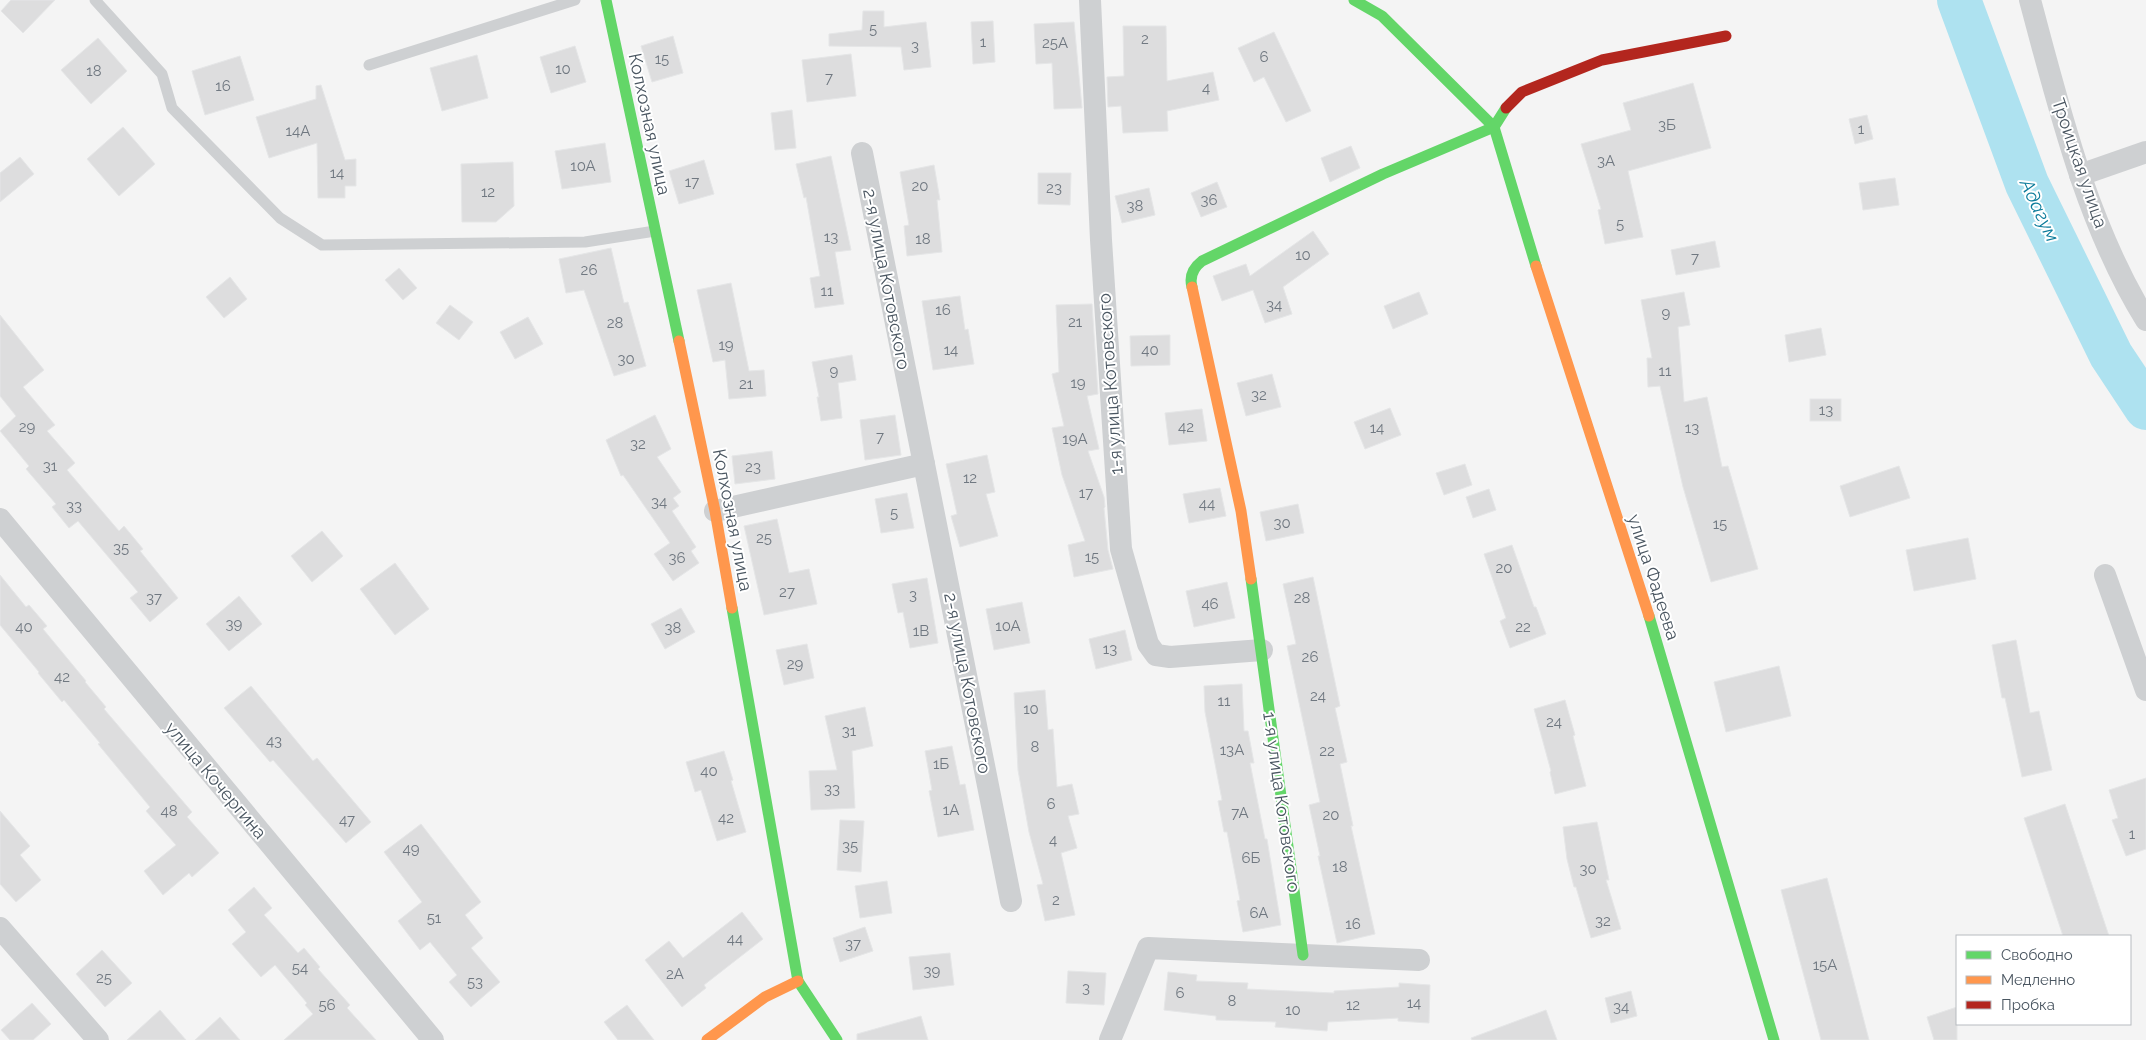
<svg xmlns="http://www.w3.org/2000/svg" width="2146" height="1040" font-family="Raleway,sans-serif">
  <style>
    .lines { fill: none; stroke-linecap: round; stroke-linejoin: round }
    .river { stroke: #aee2f0; stroke-width: 44 }
    .building { fill: #ddddde; stroke: #e5e6e7 }
    .lane { stroke: #ced0d2; stroke-width: 11 }
    .street { stroke: #ced0d2; stroke-width: 22 }
    .fast { stroke: #63d668; stroke-width: 11 }
    .slow { stroke: #ff974d; stroke-width: 11 }
    .jam { stroke: #b3261e; stroke-width: 11 }
    .labels { text-anchor: middle; dominant-baseline: central; stroke-width: 4; stroke-linejoin: round; paint-order: stroke }
    .number-label { font-size: 15px; fill: #707881 }
    .street-label { font-size: 18px; fill: #4a5661; stroke: #fff }
    .water-label { font-size: 19px; font-style: italic; fill: #0c7c9b; stroke: #fff }
  </style>
  <rect width="100%" height="100%" fill="#f4f4f4"/>
  <g class="lines">
    <path class="river" d="M 1959,0 L 2027,184 L 2111,355 L 2146,408"/>
  </g>
  <g class="building">
    <path d="M 11,0 L 55,0 L 23,33 L 1,11 Z"/>
    <path d="M 863,11 L 884,11 L 884,27 L 926,22 L 931,67 L 904,70 L 901,47 L 829,46 L 829,34 L 862,30 Z"/>
    <path d="M 993,21 L 995,62 L 973,64 L 971,22 Z"/>
    <path d="M 1074,22 L 1082,108 L 1054,109 L 1052,63 L 1036,64 L 1034,24 Z"/>
    <path d="M 1123,26 L 1166,26 L 1167,81 L 1213,72 L 1219,100 L 1167,111 L 1168,131 L 1123,133 L 1121,106 L 1108,107 L 1107,77 L 1124,76 Z"/>
    <path d="M 1274,32 L 1311,111 L 1286,122 L 1264,77 L 1254,82 L 1238,48 Z"/>
    <path d="M 673,36 L 683,73 L 652,82 L 641,46 Z"/>
    <path d="M 98,38 L 127,71 L 91,104 L 61,70 Z"/>
    <path d="M 575,46 L 586,82 L 551,93 L 540,57 Z"/>
    <path d="M 851,54 L 856,96 L 807,102 L 802,60 Z"/>
    <path d="M 477,55 L 488,98 L 442,111 L 430,68 Z"/>
    <path d="M 240,56 L 254,100 L 205,115 L 192,71 Z"/>
    <path d="M 1693,83 L 1711,148 L 1628,171 L 1643,237 L 1605,244 L 1598,210 L 1601,209 L 1581,144 L 1631,130 L 1623,103 Z"/>
    <path d="M 321,85 L 345,160 L 356,159 L 356,186 L 345,186 L 345,198 L 318,198 L 317,143 L 269,158 L 256,117 L 316,99 L 316,86 Z"/>
    <path d="M 792,110 L 796,148 L 775,150 L 771,113 Z"/>
    <path d="M 1867,115 L 1873,139 L 1855,144 L 1849,119 Z"/>
    <path d="M 123,127 L 155,164 L 119,196 L 87,159 Z"/>
    <path d="M 605,143 L 611,182 L 562,189 L 555,151 Z"/>
    <path d="M 1351,146 L 1360,168 L 1330,182 L 1321,158 Z"/>
    <path d="M 831,156 L 851,250 L 835,252 L 844,304 L 815,308 L 810,278 L 820,276 L 806,197 L 804,198 L 796,164 Z"/>
    <path d="M 20,157 L 34,174 L 0,202 L 0,173 Z"/>
    <path d="M 704,160 L 714,194 L 679,204 L 669,171 Z"/>
    <path d="M 513,162 L 514,206 L 496,222 L 462,222 L 461,164 Z"/>
    <path d="M 934,165 L 940,200 L 937,200 L 942,252 L 907,256 L 904,226 L 909,225 L 900,172 Z"/>
    <path d="M 1038,173 L 1071,173 L 1070,205 L 1038,204 Z"/>
    <path d="M 1895,178 L 1899,205 L 1863,210 L 1859,183 Z"/>
    <path d="M 1217,182 L 1227,207 L 1201,217 L 1191,193 Z"/>
    <path d="M 1149,188 L 1155,215 L 1122,223 L 1115,196 Z"/>
    <path d="M 1313,231 L 1329,254 L 1283,287 L 1292,314 L 1265,323 L 1253,290 L 1222,301 L 1213,276 L 1246,264 L 1250,276 Z"/>
    <path d="M 1715,241 L 1720,267 L 1676,275 L 1671,250 Z"/>
    <path d="M 611,248 L 624,303 L 628,302 L 646,366 L 614,376 L 584,290 L 566,293 L 559,259 Z"/>
    <path d="M 399,268 L 417,288 L 403,300 L 385,280 Z"/>
    <path d="M 230,277 L 247,299 L 224,318 L 206,297 Z"/>
    <path d="M 731,283 L 749,371 L 764,370 L 766,396 L 729,399 L 725,360 L 713,362 L 697,290 Z"/>
    <path d="M 1419,292 L 1428,314 L 1393,329 L 1384,306 Z"/>
    <path d="M 1684,292 L 1690,325 L 1678,327 L 1684,402 L 1707,397 L 1722,467 L 1728,466 L 1758,569 L 1711,582 L 1683,487 L 1660,386 L 1648,387 L 1647,358 L 1652,358 L 1641,300 Z"/>
    <path d="M 960,296 L 965,330 L 968,329 L 974,364 L 933,370 L 922,301 Z"/>
    <path d="M 1092,304 L 1098,394 L 1087,396 L 1099,449 L 1088,451 L 1104,497 L 1105,507 L 1104,508 L 1108,550 L 1113,569 L 1074,577 L 1068,545 L 1085,541 L 1062,475 L 1052,428 L 1064,426 L 1052,374 L 1059,372 L 1056,305 Z"/>
    <path d="M 450,305 L 473,322 L 459,340 L 436,323 Z"/>
    <path d="M 0,315 L 44,370 L 23,387 L 55,425 L 47,431 L 75,463 L 67,470 L 119,531 L 124,526 L 143,549 L 140,551 L 178,598 L 150,622 L 130,598 L 138,592 L 78,521 L 69,528 L 52,507 L 56,504 L 26,469 L 29,466 L 0,431 L 16,416 L 0,396 Z"/>
    <path d="M 528,317 L 543,344 L 515,359 L 500,332 Z"/>
    <path d="M 1821,328 L 1826,355 L 1789,362 L 1785,335 Z"/>
    <path d="M 1170,335 L 1170,365 L 1131,366 L 1130,336 Z"/>
    <path d="M 852,355 L 856,380 L 838,383 L 842,418 L 821,421 L 817,397 L 819,397 L 812,362 Z"/>
    <path d="M 1272,374 L 1281,407 L 1246,416 L 1237,383 Z"/>
    <rect x="1810" y="399" width="31" height="22"/>
    <path d="M 1390,408 L 1401,435 L 1365,449 L 1354,422 Z"/>
    <path d="M 1202,409 L 1207,441 L 1169,445 L 1165,413 Z"/>
    <path d="M 655,415 L 671,449 L 657,457 L 681,492 L 673,498 L 679,506 L 672,511 L 696,547 L 691,551 L 699,563 L 673,581 L 654,554 L 670,543 L 623,475 L 621,476 L 606,440 Z"/>
    <path d="M 895,415 L 901,455 L 865,460 L 860,420 Z"/>
    <path d="M 772,451 L 775,479 L 735,484 L 732,456 Z"/>
    <path d="M 987,455 L 995,492 L 986,494 L 998,536 L 960,547 L 951,516 L 957,514 L 946,464 Z"/>
    <path d="M 1465,464 L 1472,485 L 1444,495 L 1436,473 Z"/>
    <path d="M 1899,466 L 1910,498 L 1850,517 L 1840,486 Z"/>
    <path d="M 1220,488 L 1226,516 L 1189,523 L 1183,494 Z"/>
    <path d="M 1489,489 L 1496,510 L 1473,518 L 1466,497 Z"/>
    <path d="M 907,493 L 914,528 L 881,533 L 875,499 Z"/>
    <path d="M 1298,504 L 1304,533 L 1266,541 L 1260,512 Z"/>
    <path d="M 777,519 L 789,573 L 809,569 L 817,604 L 764,615 L 744,526 Z"/>
    <path d="M 322,531 L 343,556 L 312,582 L 291,556 Z"/>
    <path d="M 1968,538 L 1976,579 L 1914,591 L 1906,550 Z"/>
    <path d="M 1512,545 L 1534,607 L 1536,607 L 1546,634 L 1510,648 L 1500,621 L 1506,618 L 1484,554 Z"/>
    <path d="M 395,563 L 429,609 L 395,635 L 360,589 Z"/>
    <path d="M 0,575 L 26,607 L 29,605 L 47,626 L 43,629 L 86,681 L 85,682 L 106,707 L 104,709 L 192,812 L 187,817 L 219,853 L 192,877 L 189,873 L 163,895 L 144,871 L 176,845 L 146,811 L 150,807 L 98,744 L 100,743 L 64,700 L 62,702 L 38,673 L 39,672 L 0,625 Z"/>
    <path d="M 1313,577 L 1340,706 L 1335,708 L 1347,762 L 1340,764 L 1353,826 L 1351,826 L 1375,934 L 1337,943 L 1318,856 L 1320,856 L 1309,805 L 1320,802 L 1287,646 L 1296,644 L 1283,584 Z"/>
    <path d="M 927,578 L 938,643 L 910,648 L 903,612 L 898,613 L 892,584 Z"/>
    <path d="M 1227,582 L 1235,618 L 1194,627 L 1186,591 Z"/>
    <path d="M 239,596 L 262,624 L 229,651 L 206,624 Z"/>
    <path d="M 1022,602 L 1030,643 L 994,650 L 986,609 Z"/>
    <path d="M 681,608 L 695,632 L 665,649 L 651,624 Z"/>
    <path d="M 1125,630 L 1132,660 L 1096,669 L 1089,639 Z"/>
    <path d="M 2016,640 L 2030,713 L 2039,711 L 2052,770 L 2022,777 L 2005,698 L 2002,698 L 1992,645 Z"/>
    <path d="M 807,644 L 814,678 L 784,685 L 776,650 Z"/>
    <path d="M 1779,666 L 1791,716 L 1726,732 L 1714,682 Z"/>
    <path d="M 1242,684 L 1244,731 L 1248,731 L 1254,763 L 1250,763 L 1265,839 L 1267,839 L 1281,925 L 1243,932 L 1237,901 L 1240,900 L 1227,832 L 1224,832 L 1218,801 L 1222,800 L 1205,712 L 1204,686 Z"/>
    <path d="M 251,686 L 313,761 L 317,758 L 371,822 L 346,843 L 273,760 L 270,762 L 224,708 Z"/>
    <path d="M 1045,690 L 1048,730 L 1053,729 L 1057,787 L 1072,784 L 1079,814 L 1068,816 L 1077,848 L 1061,853 L 1075,915 L 1045,921 L 1037,885 L 1043,884 L 1029,832 L 1018,770 L 1014,693 Z"/>
    <path d="M 1565,700 L 1575,735 L 1573,736 L 1586,786 L 1555,794 L 1550,772 L 1551,771 L 1534,709 Z"/>
    <path d="M 865,707 L 873,746 L 852,751 L 855,808 L 811,810 L 809,771 L 837,770 L 825,716 Z"/>
    <path d="M 952,746 L 960,785 L 965,784 L 974,830 L 938,837 L 929,791 L 932,790 L 925,751 Z"/>
    <path d="M 724,751 L 733,780 L 731,781 L 746,832 L 717,841 L 701,790 L 695,792 L 686,762 Z"/>
    <path d="M 2146,778 L 2146,849 L 2126,856 L 2112,820 L 2118,818 L 2109,790 Z"/>
    <path d="M 2065,804 L 2109,936 L 2063,936 L 2024,818 Z"/>
    <path d="M 0,811 L 30,846 L 20,855 L 41,880 L 16,902 L 0,884 Z"/>
    <path d="M 840,820 L 864,821 L 861,872 L 837,870 Z"/>
    <path d="M 1597,822 L 1609,880 L 1606,880 L 1621,929 L 1591,938 L 1576,887 L 1574,887 L 1567,859 L 1563,827 Z"/>
    <path d="M 421,824 L 481,902 L 465,915 L 483,938 L 471,948 L 500,982 L 471,1007 L 449,982 L 457,975 L 430,942 L 420,950 L 398,921 L 422,902 L 384,852 Z"/>
    <path d="M 1827,878 L 1869,1040 L 1821,1040 L 1781,890 Z"/>
    <path d="M 887,881 L 892,913 L 860,918 L 855,886 Z"/>
    <path d="M 254,887 L 272,908 L 264,915 L 298,953 L 304,948 L 320,967 L 318,969 L 350,1005 L 347,1008 L 376,1040 L 284,1040 L 313,1014 L 305,1005 L 307,1003 L 275,965 L 261,977 L 232,944 L 246,932 L 228,910 Z"/>
    <path d="M 742,912 L 763,939 L 704,985 L 706,988 L 682,1007 L 645,960 L 669,941 L 683,958 Z"/>
    <path d="M 865,927 L 873,951 L 840,962 L 833,938 Z"/>
    <path d="M 102,950 L 132,983 L 105,1007 L 76,974 Z"/>
    <path d="M 950,953 L 954,985 L 913,990 L 909,957 Z"/>
    <path d="M 1068,971 L 1106,973 L 1104,1005 L 1066,1003 Z"/>
    <path d="M 1168,972 L 1197,975 L 1196,981 L 1248,983 L 1247,989 L 1334,993 L 1334,991 L 1399,987 L 1399,983 L 1430,985 L 1429,1023 L 1398,1021 L 1398,1018 L 1328,1022 L 1327,1031 L 1275,1027 L 1276,1022 L 1216,1020 L 1216,1016 L 1164,1010 Z"/>
    <path d="M 1631,991 L 1637,1016 L 1611,1023 L 1605,998 Z"/>
    <path d="M 32,1003 L 51,1024 L 33,1040 L 10,1040 L 1,1030 Z"/>
    <path d="M 627,1005 L 654,1040 L 618,1040 L 604,1022 Z"/>
    <path d="M 1957,1007 L 1957,1040 L 1934,1040 L 1927,1017 Z"/>
    <path d="M 160,1010 L 186,1040 L 127,1040 Z"/>
    <path d="M 1546,1010 L 1557,1040 L 1472,1040 L 1471,1038 Z"/>
    <path d="M 921,1016 L 928,1040 L 857,1040 L 857,1034 Z"/>
    <path d="M 220,1017 L 240,1040 L 195,1040 Z"/>
  </g>
  <g class="lines">
    <g class="lane">
      <path d="M 95,0 L 162,74 L 172,108 L 280,218 L 322,245 L 585,242 L 655,231"/>
      <path d="M 369,65 L 575,0"/>
    </g>
    <g class="street">
      <path d="M 1090,0 L 1101,240 L 1121,549 L 1148,644 L 1156,655 L 1170,657 L 1262,650"/>
      <path d="M 2030,0 C 2059,108 2087,225 2146,320"/>
      <path d="M 862,153 L 1011,901"/>
      <path d="M 2080,175 L 2146,152"/>
      <path d="M 715,511 L 924,464"/>
      <path d="M 0,519 L 433,1040"/>
      <path d="M 2105,575 L 2146,690"/>
      <path d="M 0,928 L 98,1040"/>
      <path d="M 1110,1040 L 1148,948 L 1419,960"/>
    </g>
    <g class="fast">
      <path d="M 606,0 L 679,341"/>
      <path d="M 1354,0 L 1382,16 L 1494,127 L 1536,266"/>
      <path d="M 1192,287 C 1189,276 1193,268 1202,261 L 1383,174 L 1494,127 L 1506,108"/>
      <path d="M 1251,579 L 1303,955"/>
      <path d="M 732,608 L 798,981 L 837,1040"/>
      <path d="M 1649,616 L 1774,1040"/>
    </g>
    <g class="slow">
      <path d="M 1536,266 L 1649,616"/>
      <path d="M 1192,287 L 1241,511 L 1251,579"/>
      <path d="M 679,341 L 715,511 L 732,608"/>
      <path d="M 707,1040 L 765,997 L 798,981"/>
    </g>
    <path class="jam" d="M 1506,108 L 1522,92 L 1602,60 L 1726,36"/>
  </g>
  <g class="labels">
    <g class="number-label">
      <text x="873" y="29">5</text>
      <text x="1145" y="39">2</text>
      <text x="983" y="42">1</text>
      <text x="1055" y="43">25А</text>
      <text x="915" y="46">3</text>
      <text x="1264" y="57">6</text>
      <text x="662" y="59">15</text>
      <text x="563" y="69">10</text>
      <text x="94" y="71">18</text>
      <text x="829" y="78">7</text>
      <text x="223" y="86">16</text>
      <text x="1206" y="88">4</text>
      <text x="1667" y="125">3Б</text>
      <text x="1861" y="129">1</text>
      <text x="298" y="131">14А</text>
      <text x="1606" y="161">3А</text>
      <text x="583" y="166">10А</text>
      <text x="337" y="173">14</text>
      <text x="692" y="182">17</text>
      <text x="920" y="186">20</text>
      <text x="1054" y="188">23</text>
      <text x="488" y="192">12</text>
      <text x="1209" y="200">36</text>
      <text x="1135" y="206">38</text>
      <text x="1620" y="224">5</text>
      <text x="831" y="237">13</text>
      <text x="923" y="239">18</text>
      <text x="1303" y="255">10</text>
      <text x="1695" y="258">7</text>
      <text x="589" y="270">26</text>
      <text x="827" y="291">11</text>
      <text x="1274" y="305">34</text>
      <text x="943" y="310">16</text>
      <text x="1666" y="313">9</text>
      <text x="1075" y="322">21</text>
      <text x="615" y="323">28</text>
      <text x="726" y="345">19</text>
      <text x="951" y="350">14</text>
      <text x="1150" y="350">40</text>
      <text x="626" y="359">30</text>
      <text x="834" y="371">9</text>
      <text x="1665" y="371">11</text>
      <text x="1078" y="383">19</text>
      <text x="746" y="384">21</text>
      <text x="1259" y="395">32</text>
      <text x="1826" y="410">13</text>
      <text x="27" y="427">29</text>
      <text x="1186" y="427">42</text>
      <text x="1377" y="428">14</text>
      <text x="1692" y="428">13</text>
      <text x="880" y="437">7</text>
      <text x="1075" y="439">19А</text>
      <text x="638" y="444">32</text>
      <text x="50" y="466">31</text>
      <text x="753" y="467">23</text>
      <text x="970" y="478">12</text>
      <text x="1086" y="493">17</text>
      <text x="659" y="502">34</text>
      <text x="1207" y="504">44</text>
      <text x="74" y="506">33</text>
      <text x="894" y="513">5</text>
      <text x="1282" y="523">30</text>
      <text x="1720" y="524">15</text>
      <text x="764" y="538">25</text>
      <text x="121" y="548">35</text>
      <text x="1092" y="557">15</text>
      <text x="677" y="558">36</text>
      <text x="1504" y="568">20</text>
      <text x="787" y="592">27</text>
      <text x="913" y="595">3</text>
      <text x="154" y="598">37</text>
      <text x="1302" y="598">28</text>
      <text x="1210" y="604">46</text>
      <text x="234" y="624">39</text>
      <text x="1008" y="626">10А</text>
      <text x="24" y="627">40</text>
      <text x="1523" y="627">22</text>
      <text x="673" y="628">38</text>
      <text x="921" y="631">1В</text>
      <text x="1110" y="649">13</text>
      <text x="1310" y="657">26</text>
      <text x="795" y="664">29</text>
      <text x="62" y="677">42</text>
      <text x="1318" y="696">24</text>
      <text x="1224" y="701">11</text>
      <text x="1031" y="709">10</text>
      <text x="1554" y="722">24</text>
      <text x="849" y="731">31</text>
      <text x="274" y="741">43</text>
      <text x="1035" y="747">8</text>
      <text x="1232" y="750">13А</text>
      <text x="1327" y="751">22</text>
      <text x="941" y="764">1Б</text>
      <text x="709" y="771">40</text>
      <text x="832" y="789">33</text>
      <text x="1051" y="804">6</text>
      <text x="951" y="810">1А</text>
      <text x="169" y="811">48</text>
      <text x="1240" y="813">7А</text>
      <text x="1331" y="815">20</text>
      <text x="726" y="818">42</text>
      <text x="347" y="820">47</text>
      <text x="2132" y="834">1</text>
      <text x="1053" y="840">4</text>
      <text x="850" y="846">35</text>
      <text x="411" y="849">49</text>
      <text x="1251" y="858">6Б</text>
      <text x="1340" y="867">18</text>
      <text x="1588" y="869">30</text>
      <text x="1056" y="900">2</text>
      <text x="1259" y="913">6А</text>
      <text x="434" y="918">51</text>
      <text x="1603" y="921">32</text>
      <text x="1353" y="924">16</text>
      <text x="735" y="939">44</text>
      <text x="853" y="944">37</text>
      <text x="1825" y="965">15А</text>
      <text x="300" y="968">54</text>
      <text x="932" y="971">39</text>
      <text x="675" y="974">2А</text>
      <text x="104" y="978">25</text>
      <text x="475" y="982">53</text>
      <text x="1086" y="988">3</text>
      <text x="1180" y="993">6</text>
      <text x="1232" y="1001">8</text>
      <text x="1414" y="1003">14</text>
      <text x="327" y="1005">56</text>
      <text x="1353" y="1005">12</text>
      <text x="1621" y="1007">34</text>
      <text x="1293" y="1010">10</text>
    </g>
    <g class="street-label">
      <text transform="translate(650 124) rotate(78)">Колхозная улица</text>
      <text transform="translate(2080 163) rotate(71)">Троицкая улица</text>
      <text transform="translate(887 279) rotate(79)">2-я улица Котовского</text>
      <text transform="translate(1110 384) rotate(-94)">1-я улица Котовского</text>
      <text transform="translate(733 520) rotate(79)">Колхозная улица</text>
      <text transform="translate(1654 577) rotate(72)">улица Фадеева</text>
      <text transform="translate(968 683) rotate(79)">2-я улица Котовского</text>
      <text transform="translate(216 780) rotate(50)">улица Кочергина</text>
      <text transform="translate(1282 802) rotate(82)">1-я улица Котовского</text>
    </g>
    <g class="water-label">
      <text transform="translate(2040 210) rotate(65)">Адагум</text>
    </g>
  </g>
  <rect x="1956" y="935" width="175" height="90" fill="#ffffff" stroke="#b7bbc0"/>
  <rect x="1966" y="951" width="25" height="8" fill="#63d668" stroke="#b7bbc0"/>
  <text x="2001" y="960" font-size="15" fill="#4a5661">Свободно</text>
  <rect x="1966" y="976" width="25" height="8" fill="#ff974d" stroke="#b7bbc0"/>
  <text x="2001" y="985" font-size="15" fill="#4a5661">Медленно</text>
  <rect x="1966" y="1001" width="25" height="8" fill="#b3261e" stroke="#b7bbc0"/>
  <text x="2001" y="1010" font-size="15" fill="#4a5661">Пробка</text>
</svg>
